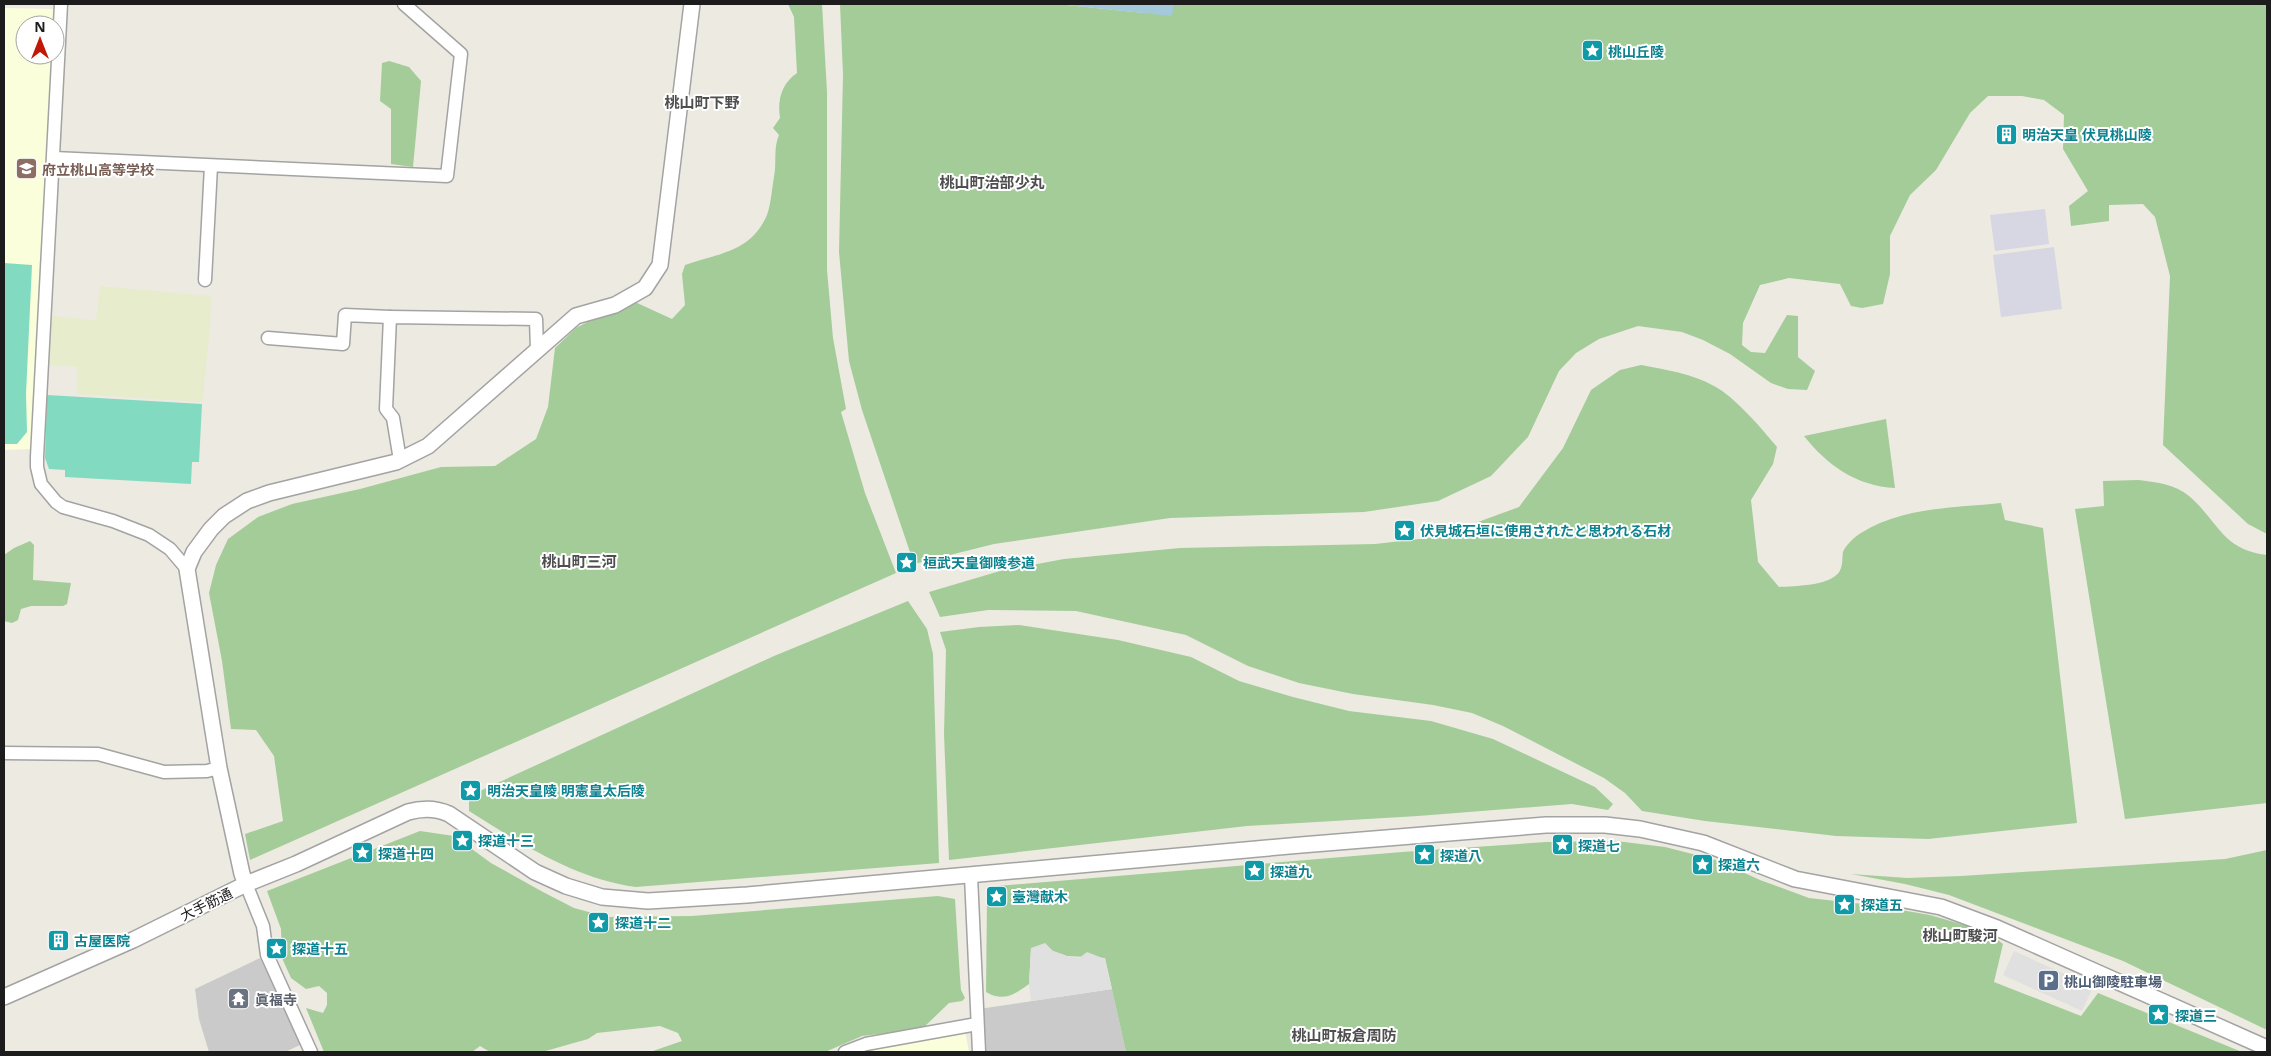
<svg xmlns="http://www.w3.org/2000/svg" width="2271" height="1056" font-family="'Open Sans','Noto Sans JP',sans-serif">
  <style>
    .education { fill: #fbfedb }
    .religious { fill: #cacaca }
    .farmland { fill: #e7eccd }
    .forest { fill: #a3cc98 }
    .pitch { fill: #82dbc0 }
    .parking { fill: #e0e0e0 }
    .plaza { fill: #d7d6e3 }
    .water { fill: #a3c9da }
    .lines { fill: none; stroke-linecap: round; stroke-linejoin: round }
    .minor-casing { stroke: #a3a3a3; stroke-width: 15 }
    .tertiary-casing { stroke: #a3a3a3; stroke-width: 18 }
    .minor { stroke: #fff; stroke-width: 12 }
    .tertiary { stroke: #fff; stroke-width: 15 }
    .labels { text-anchor: middle; dominant-baseline: central; stroke-width: 4; stroke-linejoin: round; paint-order: stroke }
    .culture-label { font-size: 14px; font-weight: bold; fill: #0d838f; stroke: #fff; text-anchor: start }
    .education-label { font-size: 14px; font-weight: bold; fill: #785e54; stroke: #fff; text-anchor: start }
    .street-label { font-size: 14px; fill: #1c1c1c; stroke: #fff }
    .service-label { font-size: 14px; font-weight: bold; fill: #4e5e75; stroke: #fff; text-anchor: start }
    .worship-label { font-size: 14px; font-weight: bold; fill: #5b616d; stroke: #fff; text-anchor: start }
    .neighbourhood-label { font-size: 15px; font-weight: bold; fill: #4f4f4f; stroke: #fff }
  </style>
  <rect width="100%" height="100%" fill="#edeae2"/>
  <g class="education">
    <path d="M 4,8 L 54,9 L 56,21 L 55,25 L 25,25 L 25,55 L 54,55 L 32,449 L 4,450 Z"/>
    <path d="M 965,1031 L 969,1052 L 856,1052 Z"/>
  </g>
  <g class="religious">
    <path d="M 260,958 L 293,1025 L 300,1045 L 285,1052 L 209,1052 L 199,1019 L 195,989 Z"/>
    <path d="M 1112,989 L 1126,1052 L 982,1052 L 979,1009 Z"/>
  </g>
  <path class="farmland" d="M 100,286 L 211,296 L 210,330 L 202,402 L 77,394 L 77,367 L 49,365 L 51,316 L 96,320 Z"/>
  <g class="forest">
    <path d="M 788,4 L 822,4 L 827,92 L 827,270 L 833,338 L 846,409 L 841,412 L 865,493 L 896,573 L 250,860 L 245,834 L 283,821 L 274,756 L 256,730 L 231,729 L 222,661 L 209,593 L 216,565 L 228,539 L 258,517 L 292,504 L 360,489 L 441,467 L 495,466 L 536,439 L 548,407 L 555,348 L 576,328 L 599,316 L 635,302 L 672,319 L 685,305 L 682,274 L 685,265 C 719,253 751,252 767,215 C 771,204 772,188 774,177 C 777,162 773,149 779,135 L 773,128 L 780,118 C 777,100 782,83 797,73 L 794,17 Z"/>
    <path d="M 840,4 L 1057,4 L 1144,13 L 1173,4 L 2267,4 L 2267,534 L 2248,524 L 2163,445 L 2170,276 L 2155,217 L 2143,204 L 2109,205 L 2109,221 L 2071,226 L 2069,206 L 2088,191 L 2063,149 L 2064,115 L 2044,100 L 2022,96 L 1988,96 L 1970,113 L 1936,170 L 1910,195 L 1890,236 L 1890,274 L 1883,304 L 1862,308 L 1851,306 L 1840,284 L 1789,278 L 1760,285 L 1743,323 L 1742,345 L 1751,352 L 1765,353 L 1787,315 L 1798,316 L 1798,357 L 1815,371 L 1807,390 L 1788,389 L 1771,383 L 1730,354 L 1703,340 L 1682,332 L 1638,326 L 1599,339 L 1576,353 L 1559,371 L 1528,437 L 1491,476 L 1438,501 L 1364,512 L 1170,518 L 994,544 L 914,564 L 862,410 L 849,361 L 839,252 L 843,75 Z"/>
    <path d="M 389,61 L 409,67 L 421,81 L 413,167 L 391,164 L 391,109 L 380,101 L 382,63 Z"/>
    <path d="M 1641,365 C 1666,370 1691,373 1714,386 C 1734,396 1763,430 1777,447 L 1773,464 L 1751,500 L 1758,562 L 1779,587 C 1795,586 1836,586 1841,568 C 1843,563 1842,557 1843,552 C 1845,546 1855,536 1861,533 C 1902,507 1954,508 2001,503 L 2005,520 L 2043,528 L 2077,823 L 1928,839 L 1836,836 L 1705,821 L 1642,811 L 1625,793 L 1604,778 L 1503,726 L 1472,713 L 1433,705 L 1353,694 L 1299,683 L 1248,666 L 1186,635 L 1076,611 L 988,610 L 940,617 L 929,592 L 1000,571 L 1064,559 L 1180,548 L 1375,544 L 1437,537 L 1519,507 L 1563,448 L 1591,390 L 1620,370 Z"/>
    <path d="M 1886,419 L 1895,488 C 1856,486 1827,465 1804,436 Z"/>
    <path d="M 2138,480 C 2155,482 2175,484 2189,496 C 2220,523 2221,549 2267,555 L 2267,803 L 2125,819 L 2075,509 L 2104,506 L 2103,481 Z"/>
    <path d="M 30,541 L 34,545 L 33,580 L 71,583 L 67,604 L 63,606 L 31,606 L 21,609 L 18,620 L 12,623 L 4,621 L 4,555 L 14,548 Z"/>
    <path d="M 908,601 L 927,629 L 933,654 L 939,863 L 636,887 C 575,879 520,843 469,811 L 469,796 L 774,656 Z"/>
    <path d="M 1019,625 L 1118,640 L 1191,657 L 1239,681 L 1293,697 L 1349,711 L 1431,721 L 1493,739 L 1595,787 L 1613,804 L 1608,810 L 1572,804 L 1418,816 L 1247,826 L 949,860 L 944,734 L 946,650 L 940,632 L 979,627 Z"/>
    <path d="M 420,831 L 454,836 L 491,863 L 543,892 L 574,908 L 607,917 L 692,916 L 938,896 L 955,899 L 960,978 L 961,990 L 965,998 L 962,1001 L 949,1003 L 922,1029 L 862,1036 L 825,1052 L 650,1052 L 682,1041 L 678,1033 L 660,1026 L 597,1033 L 588,1039 L 542,1052 L 490,1052 L 480,1046 L 472,1052 L 324,1052 L 306,1008 L 323,1013 L 327,1005 L 327,993 L 319,986 L 306,989 L 291,978 L 282,958 L 281,929 L 267,891 Z"/>
    <path d="M 1616,841 L 1665,847 L 1716,860 L 1760,880 L 1809,898 L 1872,905 L 1930,915 L 1988,932 L 2003,944 L 1994,982 L 2081,1016 L 2098,993 L 2242,1052 L 1126,1052 L 1105,958 L 1067,956 L 1053,951 L 1031,948 L 1029,984 C 1014,995 1003,1002 986,992 L 987,898 L 997,886 L 1402,852 L 1546,842 Z"/>
    <path d="M 2267,850 L 2267,1030 L 2123,961 L 1949,895 L 1905,884 L 1851,874 L 1907,878 L 1961,876 L 2225,859 Z"/>
  </g>
  <g class="pitch">
    <path d="M 4,263 L 32,265 L 26,394 L 27,432 L 17,444 L 4,444 Z"/>
    <path d="M 47,395 L 202,404 L 199,462 L 192,462 L 191,484 L 65,477 L 65,470 L 49,469 L 45,458 Z"/>
  </g>
  <g class="parking">
    <path d="M 1045,943 L 1053,951 L 1067,956 L 1079,958 L 1087,952 L 1105,959 L 1112,989 L 1031,1001 L 1029,984 L 1031,948 Z"/>
    <path d="M 2014,951 L 2093,987 L 2082,1011 L 2003,975 Z"/>
  </g>
  <g class="plaza">
    <path d="M 2045,209 L 2049,244 L 1995,251 L 1990,215 Z"/>
    <path d="M 2054,247 L 2062,309 L 2001,317 L 1993,255 Z"/>
  </g>
  <path class="water" d="M 1057,4 L 1173,4 L 1173,12 L 1171,16 Z"/>
  <g class="lines">
    <defs>
      <g id="minor">
        <path d="M 61,4 L 37,457 L 37,467 L 41,484 L 56,502 L 63,507 L 113,521 L 149,535 L 170,549 L 187,569"/>
        <path d="M 54,158 L 447,176 L 461,54 L 404,4"/>
        <path d="M 205,280 L 211,166"/>
        <path d="M 268,338 L 343,344 L 345,315 L 390,317"/>
        <path d="M 400,460 L 393,418 L 386,409 L 390,317 L 536,319 L 537,350"/>
        <path d="M 4,753 L 98,754 L 164,772 L 207,771 L 219,768"/>
        <path d="M 971,876 L 979,1052"/>
        <path d="M 246,884 L 263,926 L 267,955 L 311,1052"/>
        <path d="M 845,1052 L 866,1044 L 977,1024"/>
      </g>
      <g id="tertiary">
        <path d="M 246,884 L 242,874 L 219,768 L 187,569 L 194,552 L 211,529 L 224,516 L 247,501 L 269,493 L 396,462 L 428,446 L 576,316 L 615,305 L 645,288 L 660,265 L 692,4"/>
        <path d="M 4,997 L 133,940 L 246,884 L 296,864 L 408,812 C 422,808 436,808 449,814 L 535,872 L 566,886 L 602,897 L 648,901 L 747,895 L 1301,845 L 1546,825 L 1605,825 L 1640,829 L 1703,843 L 1795,879 L 1941,907 L 1997,928 L 2267,1048"/>
      </g>
    </defs>
    <use href="#minor" class="minor-casing"/>
    <use href="#tertiary" class="tertiary-casing"/>
    <use href="#minor" class="minor"/>
    <use href="#tertiary" class="tertiary"/>
  </g>
  <defs>
    <symbol id="sight-square" viewBox="-11 -11 22 22"><rect x="-9" y="-9" width="18" height="18" rx="4" fill="#0f9aa8" stroke="#fff"/><path d="M0-6L1.8-2.2L6-1.7L2.9 1.2L3.7 5.4L0 3.3L-3.7 5.4L-2.9 1.2L-6-1.7L-1.8-2.2Z" fill="#fff"/></symbol>
    <symbol id="building-square" viewBox="-11 -11 22 22"><rect x="-9" y="-9" width="18" height="18" rx="4" fill="#0f9aa8" stroke="#fff"/><path d="M-4-6H4V6H1V3H-1V6H-4ZM-2.5-4.3h1.7v1.8h-1.7ZM.8-4.3h1.7v1.8H.8ZM-2.5-1h1.7V.8h-1.7ZM.8-1h1.7V.8H.8Z" fill="#fff"/></symbol>
    <symbol id="school-square" viewBox="-11 -11 22 22"><rect x="-9" y="-9" width="18" height="18" rx="4" fill="#8d6e63" stroke="#fff"/><path d="M0-5L7-2L0 1L-7-2ZM-4 1L0 2.5L4 1V4Q0 6-4 4Z" fill="#fff"/></symbol>
    <symbol id="parking-square" viewBox="-11 -11 22 22"><rect x="-9" y="-9" width="18" height="18" rx="4" fill="#5c6f8a" stroke="#fff"/><path d="M-3.5-5.5H1a3.5 3.5 0 0 1 0 7H-1V5.5H-3.5ZM-1-3.4V-.6H.8a1.4 1.4 0 0 0 0-2.8Z" fill="#fff"/></symbol>
    <symbol id="temple-square" viewBox="-11 -11 22 22"><rect x="-9" y="-9" width="18" height="18" rx="4" fill="#6b7280" stroke="#fff"/><path d="M0-6L5-2H3V0L6.5 2.5H4V6H1.5V3h-3V6H-4V2.5H-6.5L-3 0V-2H-5Z" fill="#fff"/></symbol>
  </defs>
  <g fill-rule="evenodd">
    <use href="#sight-square" x="1580" y="38" width="25" height="25"/>
    <use href="#building-square" x="1994" y="122" width="25" height="25"/>
    <use href="#school-square" x="14" y="156" width="25" height="25"/>
    <use href="#sight-square" x="1392" y="518" width="25" height="25"/>
    <use href="#sight-square" x="894" y="550" width="25" height="25"/>
    <use href="#sight-square" x="458" y="778" width="25" height="25"/>
    <use href="#sight-square" x="450" y="828" width="25" height="25"/>
    <use href="#sight-square" x="1550" y="832" width="25" height="25"/>
    <use href="#sight-square" x="350" y="840" width="25" height="25"/>
    <use href="#sight-square" x="1412" y="842" width="25" height="25"/>
    <use href="#sight-square" x="1690" y="852" width="25" height="25"/>
    <use href="#sight-square" x="1242" y="858" width="25" height="25"/>
    <use href="#sight-square" x="984" y="884" width="25" height="25"/>
    <use href="#sight-square" x="1832" y="892" width="25" height="25"/>
    <use href="#sight-square" x="586" y="910" width="25" height="25"/>
    <use href="#building-square" x="46" y="928" width="25" height="25"/>
    <use href="#sight-square" x="264" y="936" width="25" height="25"/>
    <use href="#parking-square" x="2036" y="968" width="25" height="25"/>
    <use href="#temple-square" x="226" y="986" width="25" height="25"/>
    <use href="#sight-square" x="2146" y="1002" width="25" height="25"/>
  </g>
  <g class="labels">
    <g class="culture-label">
      <text x="1608" y="51">桃山丘陵</text>
      <text x="2022" y="134">明治天皇 伏見桃山陵</text>
      <text x="1420" y="530">伏見城石垣に使用されたと思われる石材</text>
      <text x="923" y="562">桓武天皇御陵参道</text>
      <text x="487" y="790">明治天皇陵 明憲皇太后陵</text>
      <text x="478" y="840">探道十三</text>
      <text x="1578" y="845">探道七</text>
      <text x="378" y="853">探道十四</text>
      <text x="1440" y="855">探道八</text>
      <text x="1718" y="864">探道六</text>
      <text x="1270" y="871">探道九</text>
      <text x="1012" y="896">臺灣献木</text>
      <text x="1861" y="904">探道五</text>
      <text x="615" y="922">探道十二</text>
      <text x="74" y="940">古屋医院</text>
      <text x="292" y="948">探道十五</text>
      <text x="2175" y="1015">探道三</text>
    </g>
    <g class="education-label">
      <text x="42" y="169">府立桃山高等学校</text>
    </g>
    <g class="street-label">
      <text transform="translate(206 904) rotate(-26)">大手筋通</text>
    </g>
    <g class="service-label">
      <text x="2064" y="981">桃山御陵駐車場</text>
    </g>
    <g class="worship-label">
      <text x="255" y="999">眞福寺</text>
    </g>
    <g class="neighbourhood-label">
      <text x="702" y="102">桃山町下野</text>
      <text x="992" y="182">桃山町治部少丸</text>
      <text x="579" y="561">桃山町三河</text>
      <text x="1960" y="935">桃山町駿河</text>
      <text x="1344" y="1035">桃山町板倉周防</text>
    </g>
  </g>
  <rect width="2271" height="1056" fill="none" stroke="#1c1c1c" stroke-width="10"/>
  <g transform="translate(40 40)"><circle r="24" fill="#ffffff" stroke="#a4a4a4"/>
  <path d="M0-4L9 19L0 12L-9 19Z" fill="#c21606"/>
  <text y="-8" font-size="14" font-weight="bold" text-anchor="middle" fill="#1c1c1c">N</text>
  </g>
</svg>
